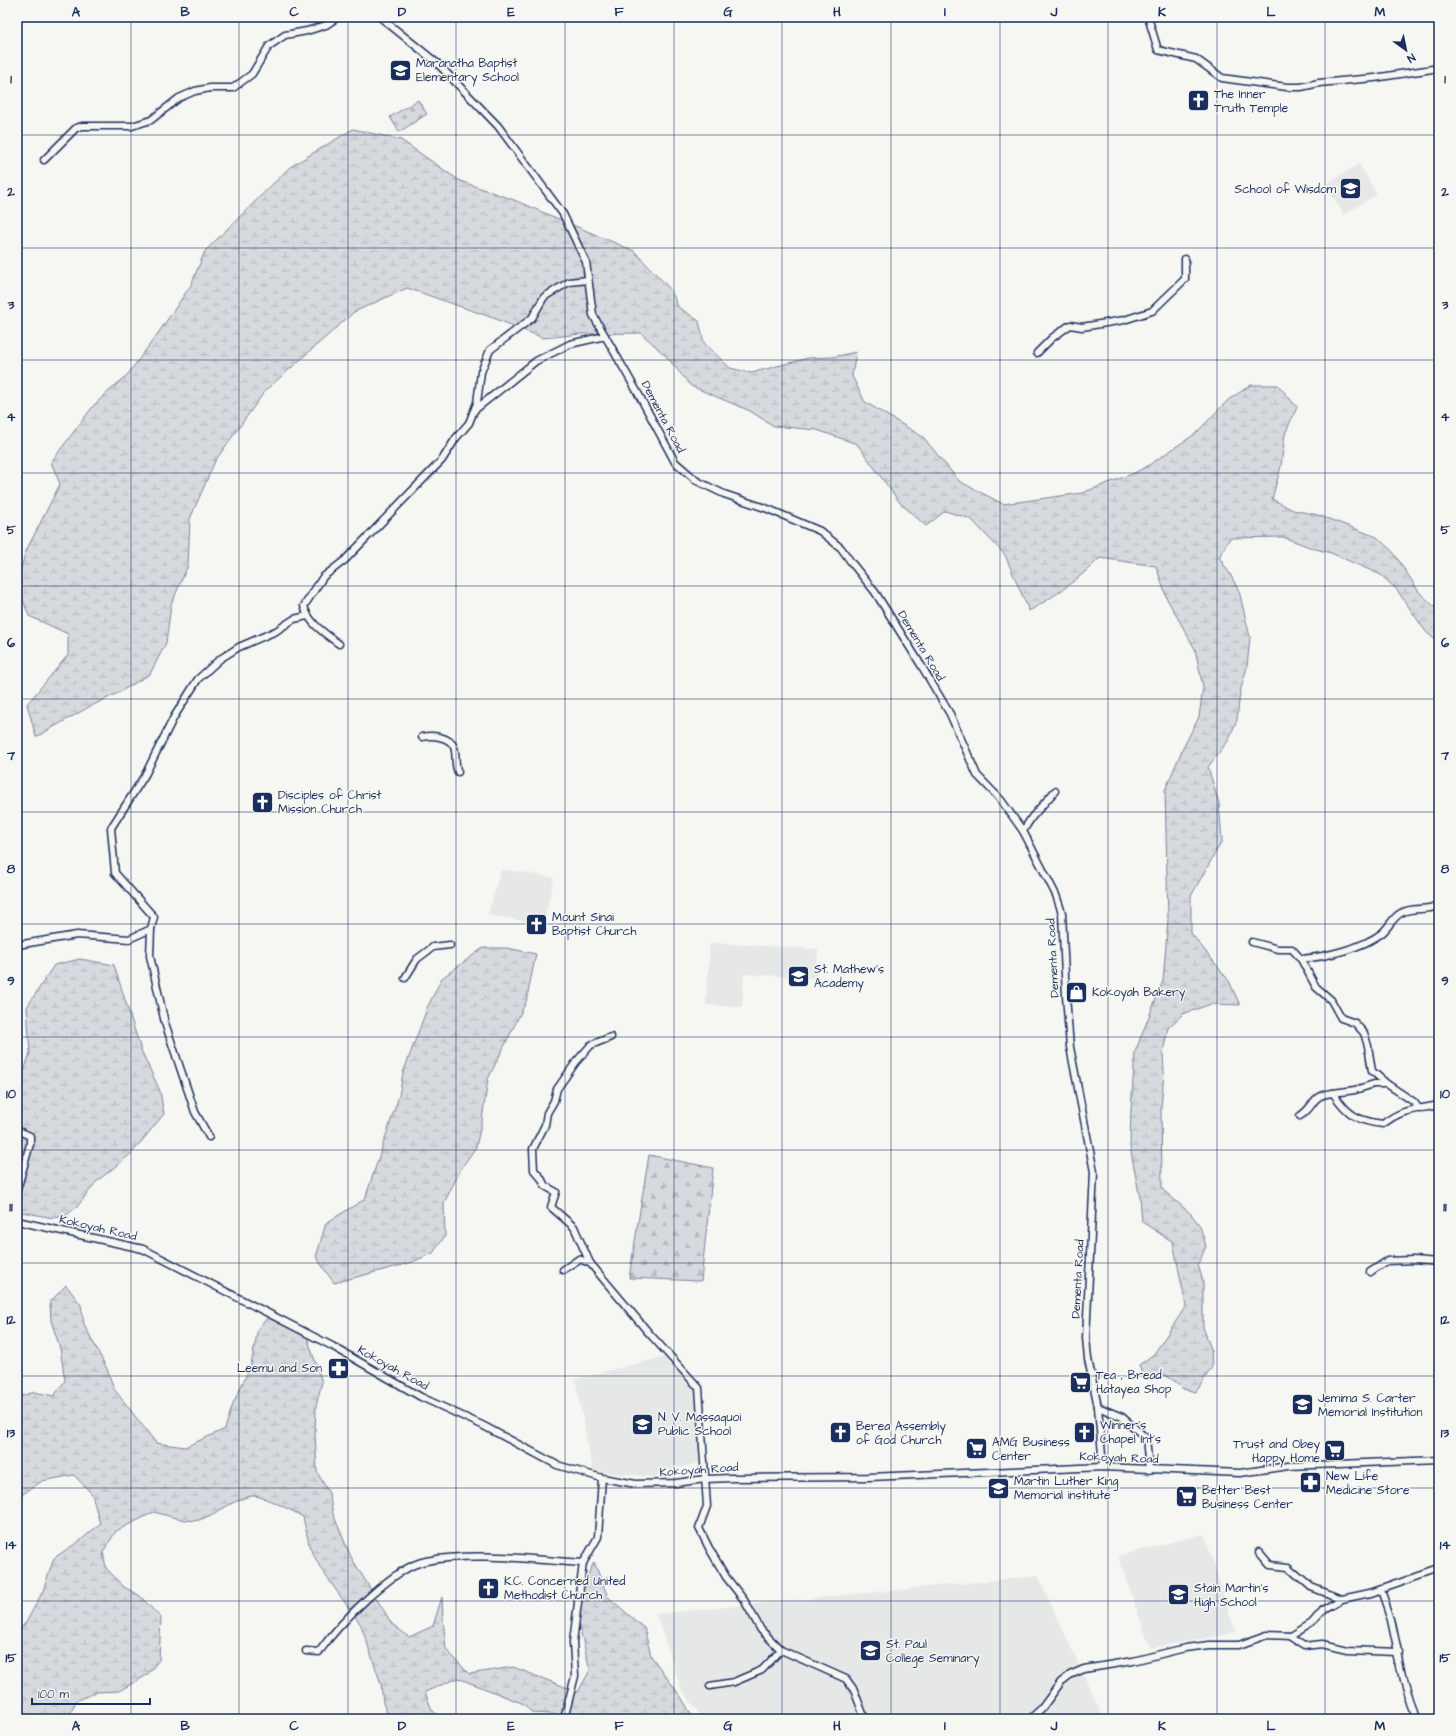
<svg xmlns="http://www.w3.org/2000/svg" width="1456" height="1736" font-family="'Architects Daughter',sans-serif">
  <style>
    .built { fill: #e6e7e7 }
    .forest { fill: url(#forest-firs); stroke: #78849e }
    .wetland { fill: url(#wetland-marsh); stroke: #78849e }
    .cemetery { fill: url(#cemetery-stones); stroke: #78849e }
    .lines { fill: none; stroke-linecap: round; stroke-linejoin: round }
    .street-casing { stroke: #1b2f5e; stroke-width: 9 }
    .street { stroke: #f6f6f2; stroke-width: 6 }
    .grid { fill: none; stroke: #1b2f5e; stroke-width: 1; stroke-opacity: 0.55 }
    .labels { text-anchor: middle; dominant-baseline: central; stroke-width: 3; stroke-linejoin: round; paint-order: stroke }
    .poi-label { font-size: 12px; fill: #1b2f5e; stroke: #f6f6f2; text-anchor: start }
    .street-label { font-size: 12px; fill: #1b2f5e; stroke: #f6f6f2 }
    .neatline { fill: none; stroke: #1b2f5e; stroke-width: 1.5 }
    .grid-label { font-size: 13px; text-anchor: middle; font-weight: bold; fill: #1b2f5e }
  </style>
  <defs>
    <pattern id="forest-firs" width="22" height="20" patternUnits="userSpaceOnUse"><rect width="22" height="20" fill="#d6d9dd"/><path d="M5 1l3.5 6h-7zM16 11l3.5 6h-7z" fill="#b7bbc0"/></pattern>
    <pattern id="wetland-marsh" width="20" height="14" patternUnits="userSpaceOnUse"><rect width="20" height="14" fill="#d6d9dd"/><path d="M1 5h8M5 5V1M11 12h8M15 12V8" fill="none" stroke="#b7bbc0"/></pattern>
    <pattern id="cemetery-stones" width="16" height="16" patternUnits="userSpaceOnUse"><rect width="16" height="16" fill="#d6d9dd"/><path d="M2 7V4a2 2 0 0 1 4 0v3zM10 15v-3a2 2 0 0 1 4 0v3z" fill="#b7bbc0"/></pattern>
  </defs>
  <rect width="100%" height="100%" fill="#f6f6f2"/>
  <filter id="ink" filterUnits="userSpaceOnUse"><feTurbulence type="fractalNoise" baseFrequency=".025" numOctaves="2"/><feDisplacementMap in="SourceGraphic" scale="8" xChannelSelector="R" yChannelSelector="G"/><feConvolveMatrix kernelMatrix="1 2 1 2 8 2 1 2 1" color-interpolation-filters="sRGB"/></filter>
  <g filter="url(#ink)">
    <g class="built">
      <path d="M 1359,164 L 1377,194 L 1344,215 L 1325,185 Z"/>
      <path d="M 501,869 L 554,878 L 545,918 L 529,917 L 524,921 L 488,915 Z"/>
      <path d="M 710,943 L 818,949 L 816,978 L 744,974 L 742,1007 L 706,1005 Z"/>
      <path d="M 667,1356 L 696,1387 L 703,1462 L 678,1468 L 654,1477 L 593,1471 L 575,1379 Z"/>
      <path d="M 1204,1534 L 1236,1633 L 1150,1648 L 1118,1556 Z"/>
      <path d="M 1038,1576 L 1104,1719 L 703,1719 L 681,1688 L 656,1614 Z"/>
    </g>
    <path class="forest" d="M 649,1155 L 713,1168 L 701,1281 L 629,1278 Z"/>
    <g class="wetland">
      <path d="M 353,129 L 401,140 L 460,181 L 514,200 L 634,251 L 671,290 L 678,307 L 699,321 L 704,343 L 730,368 L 751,373 L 808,358 L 833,357 L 856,352 L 852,376 L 865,402 L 923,437 L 959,481 L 1003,504 L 1082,493 L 1132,474 L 1146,467 L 1195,434 L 1228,400 L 1251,385 L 1278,385 L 1297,407 L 1285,434 L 1281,466 L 1272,499 L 1293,510 L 1318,515 L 1377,537 L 1393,552 L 1420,593 L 1439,611 L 1439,643 L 1426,632 L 1397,590 L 1381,575 L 1331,553 L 1312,548 L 1283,537 L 1230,538 L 1219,557 L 1230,574 L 1239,591 L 1250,637 L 1247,667 L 1240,692 L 1237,720 L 1228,741 L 1208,767 L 1219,803 L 1222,841 L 1191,896 L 1191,933 L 1229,981 L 1240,1005 L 1211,1004 L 1183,1014 L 1168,1028 L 1163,1052 L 1164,1073 L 1161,1108 L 1162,1189 L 1191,1214 L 1200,1226 L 1206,1246 L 1198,1265 L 1203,1281 L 1203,1327 L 1211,1349 L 1212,1367 L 1196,1392 L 1183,1389 L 1176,1382 L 1165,1375 L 1143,1377 L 1139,1365 L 1154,1354 L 1186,1306 L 1173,1242 L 1142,1222 L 1140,1198 L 1130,1147 L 1131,1109 L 1135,1052 L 1163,981 L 1168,920 L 1165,790 L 1183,748 L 1199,717 L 1203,687 L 1195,649 L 1167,599 L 1156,566 L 1100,558 C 1076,581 1057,595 1029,611 L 1005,555 L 971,519 L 945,511 L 926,526 L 900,503 L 857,444 L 817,430 L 774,426 L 750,411 L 691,386 L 666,356 L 641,333 L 581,334 L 543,338 L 496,319 L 407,288 L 354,312 L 265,391 L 215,461 L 190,519 L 188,565 L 171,605 L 166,643 L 150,674 L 120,692 L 89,707 L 36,737 L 27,704 L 68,655 L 68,634 L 29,616 L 17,584 L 25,553 L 60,484 L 51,462 L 94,405 L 128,374 L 159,332 L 191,285 L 205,251 L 290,167 Z"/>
      <path d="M 483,948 L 507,948 L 536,954 L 526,1002 L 488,1079 L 482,1120 L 476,1147 L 462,1167 L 444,1203 L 445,1236 L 433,1253 L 410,1263 L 334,1283 L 316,1257 L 326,1223 L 365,1199 L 399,1096 L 403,1073 L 428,1006 L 442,978 Z"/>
      <path d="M 80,959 L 114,965 L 141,1050 L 160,1091 L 164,1114 L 132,1153 L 96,1182 L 77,1207 L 65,1216 L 53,1218 L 17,1211 L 17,1087 L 20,1083 L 30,1053 L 27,1007 L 54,965 Z"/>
      <path d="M 66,1285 L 81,1305 L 84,1324 L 107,1369 L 114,1389 L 156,1443 L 185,1447 L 225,1429 L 233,1404 L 251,1365 L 258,1328 L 273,1312 L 305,1331 L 322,1382 L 316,1406 L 315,1433 L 317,1472 L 329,1493 L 333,1514 L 351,1557 L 392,1624 L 409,1637 L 433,1626 L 442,1597 L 443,1619 L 446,1649 L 469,1674 L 513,1667 L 578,1692 L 590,1670 L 574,1604 L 594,1562 L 608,1597 L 644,1628 L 651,1656 L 681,1697 L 694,1719 L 587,1719 L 580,1716 L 532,1713 L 524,1704 L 458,1678 L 425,1692 L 432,1710 L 442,1719 L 389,1719 L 383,1703 L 381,1684 L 361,1625 L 321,1569 L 310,1548 L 303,1517 C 293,1511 262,1495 252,1496 C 236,1498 215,1515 199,1520 C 188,1523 166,1515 154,1512 L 116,1531 L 103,1552 L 106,1568 L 124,1587 L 140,1596 L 161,1618 L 159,1660 L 147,1675 L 119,1691 L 97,1692 L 76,1701 L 68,1719 L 17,1719 L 17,1634 L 28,1619 L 43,1591 L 54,1558 L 81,1540 L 100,1524 L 92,1494 L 74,1475 L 42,1481 L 17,1498 L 17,1398 L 34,1392 L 54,1396 L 65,1381 L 60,1348 L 51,1321 L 50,1302 Z"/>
    </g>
    <path class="cemetery" d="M 418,100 L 427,114 L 399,132 L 390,117 Z"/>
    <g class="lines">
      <defs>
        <g id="street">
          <path d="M 380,17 L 437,63 L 498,126 L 563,214 L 586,262 L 593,315 L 639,395 L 675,462 L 697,481 L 724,494 L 768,509 L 820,531 L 841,548 L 851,562 L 875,592 L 921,665 L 950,714 L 977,775 L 1001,800 L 1023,831 L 1056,895 L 1062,913 L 1066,996 L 1070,1047 L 1094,1172 L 1086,1338 L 1088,1359 L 1098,1407 L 1103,1467"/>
          <path d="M 1148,17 L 1158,50 L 1196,59 L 1222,78 L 1287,87 L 1301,87 L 1319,83 L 1374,78 L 1439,68"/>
          <path d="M 44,160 L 76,128 L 82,126 L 132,126 L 151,120 L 179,98 L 195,91 L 210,88 L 233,88 L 252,74 L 269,46 L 285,35 L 307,31 L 326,25 L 338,17"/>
          <path d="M 1037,353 L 1052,338 L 1070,325 L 1082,327 L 1124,320 L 1152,311 L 1185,279 L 1185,259"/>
          <path d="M 476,409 L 536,361 L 570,344 L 605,336"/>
          <path d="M 339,644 C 325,633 309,624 304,606 L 323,577 L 345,560 L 442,460 L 456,438 L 469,423 L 477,403 L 481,372 L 490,350 L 532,318 L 544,297 L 569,282 L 588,280"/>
          <path d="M 422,737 C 432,735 449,736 454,747 C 457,755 454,764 458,772"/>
          <path d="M 1023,831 L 1032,817 L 1055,791"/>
          <path d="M 151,929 L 150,956 L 165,1023 L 195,1112 L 209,1137"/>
          <path d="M 1252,942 L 1278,949 L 1292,949 L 1301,959 L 1316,987 L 1331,1000 L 1341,1018 L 1355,1023 L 1364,1033 L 1368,1046 L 1372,1071 L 1387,1084"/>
          <path d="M 17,945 L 77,935 L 129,939 L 151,929 L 154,917 L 115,873 L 111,828 L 145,775 L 174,717 L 198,679 L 220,659 L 239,647 L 276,631 L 294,619 L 307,616"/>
          <path d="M 1301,959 C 1325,957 1363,948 1382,933 C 1389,927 1393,917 1401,913 C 1413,906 1426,912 1439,905"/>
          <path d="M 405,978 L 417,959 L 433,947 L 450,945"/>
          <path d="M 611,1037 L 591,1045 L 576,1062 L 557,1089 L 554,1101 L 547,1113 L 545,1125 L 533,1149 L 534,1170 L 541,1178 L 545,1186 L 556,1192 L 551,1207 L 574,1227 L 590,1263 L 648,1332 L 699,1388 L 707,1506 L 699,1528 L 709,1548 L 726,1577 L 744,1600 L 761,1630 L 781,1650 L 846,1679 L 854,1690 L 865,1719"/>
          <path d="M 1333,1093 L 1355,1090 L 1374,1084 L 1387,1084 L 1414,1102 L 1419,1109"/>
          <path d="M 1300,1116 C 1316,1106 1310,1095 1333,1093 C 1348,1115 1357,1121 1383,1124 C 1403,1108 1415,1110 1439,1105"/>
          <path d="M 17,1130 L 30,1136 L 30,1144 L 17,1190"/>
          <path d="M 17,1221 L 143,1249 L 332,1346 L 421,1397 L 482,1425 L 557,1465 L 602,1478 L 636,1484 L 676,1483 L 705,1479 L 732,1478 L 869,1477 L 1103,1467 L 1240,1473 L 1288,1466 L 1439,1460"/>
          <path d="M 563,1270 L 579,1259 L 590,1263"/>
          <path d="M 1370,1272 L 1387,1261 L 1413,1260 L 1439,1262"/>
          <path d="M 1098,1407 L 1122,1417 L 1146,1438 L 1149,1470"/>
          <path d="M 1259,1552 L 1270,1565 L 1288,1567 L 1311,1587 L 1342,1599"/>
          <path d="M 1381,1590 L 1391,1619 L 1404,1680 L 1416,1719"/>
          <path d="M 1288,1636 L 1304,1646 L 1322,1644 L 1347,1650 L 1399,1652"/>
          <path d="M 306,1651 L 319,1652 C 338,1625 393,1567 426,1561 C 475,1551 533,1560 583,1563"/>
          <path d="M 710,1686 L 734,1682 L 762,1670 L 781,1650"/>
          <path d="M 564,1719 L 575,1676 L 573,1642 L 583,1563 L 598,1537 L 602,1478"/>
          <path d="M 1030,1719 L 1042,1708 L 1061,1682 L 1070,1675 L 1084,1669 L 1133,1661 L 1185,1648 L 1209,1645 L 1239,1645 L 1267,1635 L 1291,1636 L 1312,1623 L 1324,1609 L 1342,1599 L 1370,1593 L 1439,1569"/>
        </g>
      </defs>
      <use href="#street" class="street-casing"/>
      <use href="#street" class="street"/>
    </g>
  </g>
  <path class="grid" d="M 131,17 L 131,1719M 239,17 L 239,1719M 348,17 L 348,1719M 456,17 L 456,1719M 565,17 L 565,1719M 674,17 L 674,1719M 782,17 L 782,1719M 891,17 L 891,1719M 1000,17 L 1000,1719M 1108,17 L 1108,1719M 1217,17 L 1217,1719M 1325,17 L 1325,1719M 17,135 L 1439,135M 17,248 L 1439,248M 17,360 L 1439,360M 17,473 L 1439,473M 17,586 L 1439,586M 17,699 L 1439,699M 17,812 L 1439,812M 17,924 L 1439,924M 17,1037 L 1439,1037M 17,1150 L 1439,1150M 17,1263 L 1439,1263M 17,1376 L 1439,1376M 17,1488 L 1439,1488M 17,1601 L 1439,1601"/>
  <defs>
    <symbol id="school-square" viewBox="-11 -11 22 22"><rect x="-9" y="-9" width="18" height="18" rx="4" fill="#1b2f5e" stroke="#f6f6f2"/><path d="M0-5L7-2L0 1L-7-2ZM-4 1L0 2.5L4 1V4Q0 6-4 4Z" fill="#fff"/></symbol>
    <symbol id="church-square" viewBox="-11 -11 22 22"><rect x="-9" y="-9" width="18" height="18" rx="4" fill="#1b2f5e" stroke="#f6f6f2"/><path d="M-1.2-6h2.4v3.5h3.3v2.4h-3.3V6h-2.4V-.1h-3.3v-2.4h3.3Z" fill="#fff"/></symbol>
    <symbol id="shop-square" viewBox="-11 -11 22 22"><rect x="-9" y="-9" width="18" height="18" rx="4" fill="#1b2f5e" stroke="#f6f6f2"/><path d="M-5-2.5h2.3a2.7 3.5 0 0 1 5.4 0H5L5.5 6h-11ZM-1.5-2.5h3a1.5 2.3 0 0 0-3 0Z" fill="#fff"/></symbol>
    <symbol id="pharmacy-square" viewBox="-11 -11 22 22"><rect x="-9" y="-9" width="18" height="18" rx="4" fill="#1b2f5e" stroke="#f6f6f2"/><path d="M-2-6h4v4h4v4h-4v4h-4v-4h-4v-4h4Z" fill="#fff"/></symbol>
    <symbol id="supermarket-square" viewBox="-11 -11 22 22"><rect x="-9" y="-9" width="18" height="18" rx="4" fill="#1b2f5e" stroke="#f6f6f2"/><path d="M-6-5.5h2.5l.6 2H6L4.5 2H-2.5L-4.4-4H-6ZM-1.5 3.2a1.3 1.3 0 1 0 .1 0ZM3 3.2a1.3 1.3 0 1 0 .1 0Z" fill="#fff"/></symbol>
    <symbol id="university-square" viewBox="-11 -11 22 22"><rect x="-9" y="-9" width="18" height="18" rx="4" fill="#1b2f5e" stroke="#f6f6f2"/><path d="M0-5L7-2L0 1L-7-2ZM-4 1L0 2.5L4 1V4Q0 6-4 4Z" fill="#fff"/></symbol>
  </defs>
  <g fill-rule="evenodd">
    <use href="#school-square" x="388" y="58" width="25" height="25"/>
    <use href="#church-square" x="1186" y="88" width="25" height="25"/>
    <use href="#school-square" x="1338" y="176" width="25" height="25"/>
    <use href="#church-square" x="250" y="790" width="25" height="25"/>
    <use href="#church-square" x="524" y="912" width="25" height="25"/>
    <use href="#school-square" x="786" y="964" width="25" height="25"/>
    <use href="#shop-square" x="1064" y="980" width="25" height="25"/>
    <use href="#pharmacy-square" x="326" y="1356" width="25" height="25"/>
    <use href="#supermarket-square" x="1068" y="1370" width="25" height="25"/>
    <use href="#school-square" x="1290" y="1392" width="25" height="25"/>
    <use href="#school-square" x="630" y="1412" width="25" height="25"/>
    <use href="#church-square" x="1072" y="1420" width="25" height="25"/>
    <use href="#church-square" x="828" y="1420" width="25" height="25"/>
    <use href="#supermarket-square" x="964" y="1436" width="25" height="25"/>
    <use href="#supermarket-square" x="1322" y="1438" width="25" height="25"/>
    <use href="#pharmacy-square" x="1298" y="1470" width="25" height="25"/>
    <use href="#school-square" x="986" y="1476" width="25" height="25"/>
    <use href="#supermarket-square" x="1174" y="1484" width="25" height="25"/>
    <use href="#church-square" x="476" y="1576" width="25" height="25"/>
    <use href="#school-square" x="1166" y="1582" width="25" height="25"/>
    <use href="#university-square" x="858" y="1638" width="25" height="25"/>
  </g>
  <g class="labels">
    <g class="poi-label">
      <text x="416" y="63">Maranatha Baptist<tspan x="416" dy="14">Elementary School</tspan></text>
      <text x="1214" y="94">The Inner<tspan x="1214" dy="14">Truth Temple</tspan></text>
      <text x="1336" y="189" text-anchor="end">School of Wisdom</text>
      <text x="278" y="795">Disciples of Christ<tspan x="278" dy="14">Mission Church</tspan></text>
      <text x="552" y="917">Mount Sinai<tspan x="552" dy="14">Baptist Church</tspan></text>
      <text x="814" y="969">St. Mathew's<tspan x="814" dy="14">Academy</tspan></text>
      <text x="1092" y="992">Kokoyah Bakery</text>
      <text x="322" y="1368" text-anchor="end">Leemu and Son</text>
      <text x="1096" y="1375">Tea , Bread<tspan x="1096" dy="14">Hatayea Shop</tspan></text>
      <text x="1318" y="1398">Jemima S. Carter<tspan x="1318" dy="14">Memorial Institution</tspan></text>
      <text x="658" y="1417">N. V. Massaquoi<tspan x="658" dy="14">Public School</tspan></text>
      <text x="1100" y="1425">Winner's<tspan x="1100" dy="14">Chapel Int's</tspan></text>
      <text x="856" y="1426">Berea Assembly<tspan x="856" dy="14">of God Church</tspan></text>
      <text x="992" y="1442">AMG Business<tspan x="992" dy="14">Center</tspan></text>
      <text x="1320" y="1444" text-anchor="end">Trust and Obey<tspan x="1320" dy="14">Happy Home</tspan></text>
      <text x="1326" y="1476">New Life<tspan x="1326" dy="14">Medicine Store</tspan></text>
      <text x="1014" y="1481">Martin Luther King<tspan x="1014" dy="14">Memorial institute</tspan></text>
      <text x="1202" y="1490">Better Best<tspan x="1202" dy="14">Business Center</tspan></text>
      <text x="504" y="1581">K.C. Concerned United<tspan x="504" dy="14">Methodist Church</tspan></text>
      <text x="1194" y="1588">Stain Martin's<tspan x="1194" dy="14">High School</tspan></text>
      <text x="886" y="1644">St. Paul<tspan x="886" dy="14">College Seminary</tspan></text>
    </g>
    <g class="street-label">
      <text transform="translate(663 417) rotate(62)">Dementa Road</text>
      <text transform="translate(921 646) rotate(59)">Dementa Road</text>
      <text transform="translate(1053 958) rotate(-93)">Dementa Road</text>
      <text transform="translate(98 1228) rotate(13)">Kokoyah Road</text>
      <text transform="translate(1078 1279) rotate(-87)">Dementa Road</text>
      <text transform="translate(393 1368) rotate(29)">Kokoyah Road</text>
      <text transform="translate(1119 1458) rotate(2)">Kokoyah Road</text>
      <text transform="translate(699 1470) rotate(-4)">Kokoyah Road</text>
    </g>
  </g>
  <rect width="1456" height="1736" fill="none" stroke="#f6f6f2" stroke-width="44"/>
  <g transform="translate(1406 50) rotate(147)" stroke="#f6f6f2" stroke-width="3" paint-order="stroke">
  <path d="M0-3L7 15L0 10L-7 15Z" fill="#1b2f5e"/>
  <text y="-6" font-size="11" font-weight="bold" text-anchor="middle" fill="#1b2f5e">N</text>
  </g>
  <path d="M32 1698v6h118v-6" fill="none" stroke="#1b2f5e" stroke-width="2"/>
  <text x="38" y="1698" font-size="12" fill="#1b2f5e" stroke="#f6f6f2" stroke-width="3" paint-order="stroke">100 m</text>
  <rect x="22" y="22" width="1412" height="1692" class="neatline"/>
  <g class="grid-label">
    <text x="76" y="16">A</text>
    <text x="185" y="16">B</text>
    <text x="294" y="16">C</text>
    <text x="402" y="16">D</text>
    <text x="511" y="16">E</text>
    <text x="619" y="16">F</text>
    <text x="728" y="16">G</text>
    <text x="837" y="16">H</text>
    <text x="945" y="16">I</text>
    <text x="1054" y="16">J</text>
    <text x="1162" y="16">K</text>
    <text x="1271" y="16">L</text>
    <text x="1380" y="16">M</text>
    <text x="11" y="83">1</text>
    <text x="1445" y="83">1</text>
    <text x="11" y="196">2</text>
    <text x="1445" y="196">2</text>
    <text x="11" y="309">3</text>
    <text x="1445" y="309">3</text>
    <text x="11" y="421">4</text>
    <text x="1445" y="421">4</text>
    <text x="11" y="534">5</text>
    <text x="1445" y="534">5</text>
    <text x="11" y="647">6</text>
    <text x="1445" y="647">6</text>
    <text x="11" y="760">7</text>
    <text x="1445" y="760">7</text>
    <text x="11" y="873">8</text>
    <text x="1445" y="873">8</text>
    <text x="11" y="985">9</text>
    <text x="1445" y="985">9</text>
    <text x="11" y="1098">10</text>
    <text x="1445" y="1098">10</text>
    <text x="11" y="1211">11</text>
    <text x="1445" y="1211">11</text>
    <text x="11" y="1324">12</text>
    <text x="1445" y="1324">12</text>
    <text x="11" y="1437">13</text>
    <text x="1445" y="1437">13</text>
    <text x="11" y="1549">14</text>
    <text x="1445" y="1549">14</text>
    <text x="11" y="1662">15</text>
    <text x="1445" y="1662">15</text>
    <text x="76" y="1730">A</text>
    <text x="185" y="1730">B</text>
    <text x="294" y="1730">C</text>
    <text x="402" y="1730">D</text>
    <text x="511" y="1730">E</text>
    <text x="619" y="1730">F</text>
    <text x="728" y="1730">G</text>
    <text x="837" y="1730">H</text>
    <text x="945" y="1730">I</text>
    <text x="1054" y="1730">J</text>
    <text x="1162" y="1730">K</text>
    <text x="1271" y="1730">L</text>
    <text x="1380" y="1730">M</text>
  </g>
</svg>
